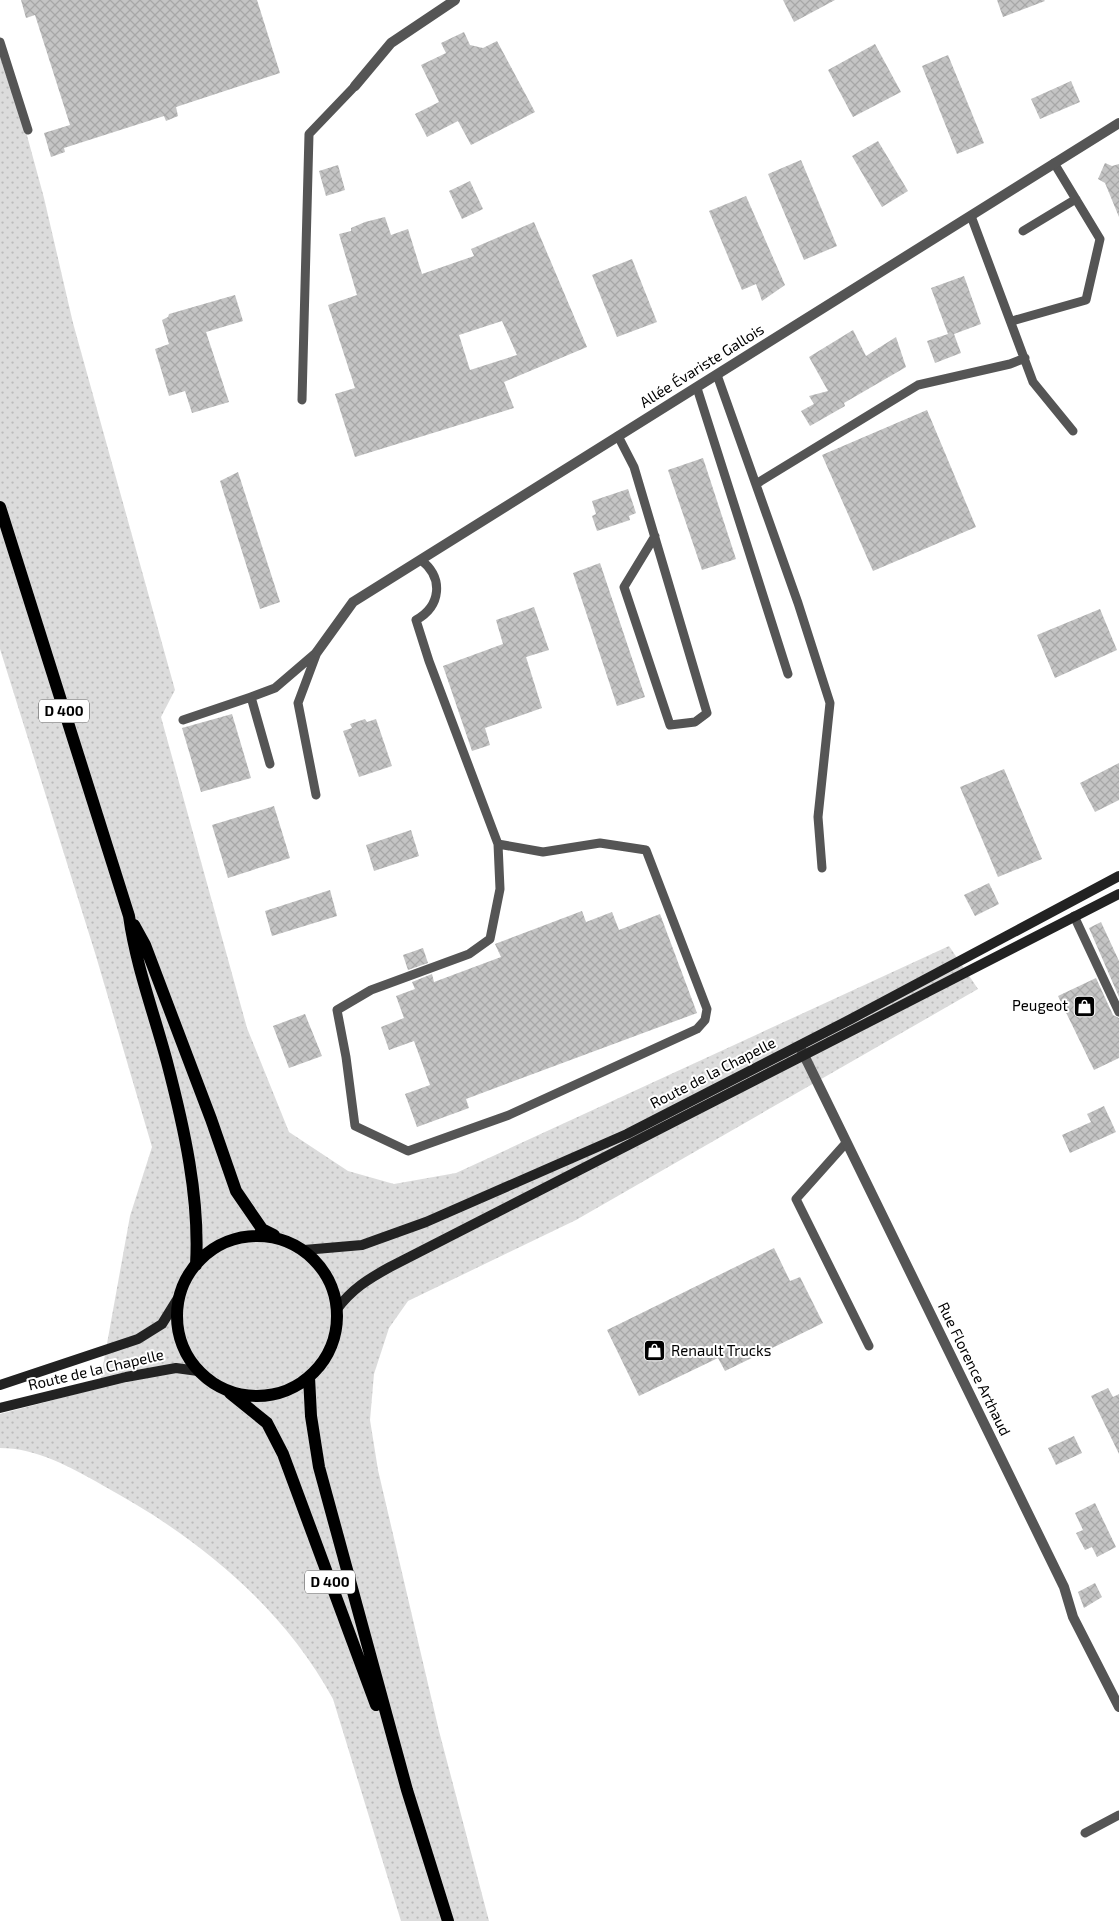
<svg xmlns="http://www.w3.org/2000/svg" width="1119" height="1921" viewBox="0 0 1119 1921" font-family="'Exo 2',sans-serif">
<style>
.grass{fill:url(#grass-dots)}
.building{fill:url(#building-cross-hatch);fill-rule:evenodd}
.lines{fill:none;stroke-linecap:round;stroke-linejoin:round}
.primary-casing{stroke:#dbdbdb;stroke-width:14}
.service{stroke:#555;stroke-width:9}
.minor{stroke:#555;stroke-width:10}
.secondary{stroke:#222;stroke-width:10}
.primary{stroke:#000;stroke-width:12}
.labels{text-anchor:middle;stroke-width:4;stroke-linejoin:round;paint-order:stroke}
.shield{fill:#fff;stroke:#4c4c4c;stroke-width:1}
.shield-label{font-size:14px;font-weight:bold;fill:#000}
.street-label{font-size:15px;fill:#000;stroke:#fff}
.poi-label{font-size:15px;fill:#000;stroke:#fff;text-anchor:end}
</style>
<defs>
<pattern id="grass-dots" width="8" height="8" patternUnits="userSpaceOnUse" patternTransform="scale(1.25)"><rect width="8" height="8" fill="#dcdcdc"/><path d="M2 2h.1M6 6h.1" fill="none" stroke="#bbb" stroke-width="1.8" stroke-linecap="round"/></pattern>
<pattern id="building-cross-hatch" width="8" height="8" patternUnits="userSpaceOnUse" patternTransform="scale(1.25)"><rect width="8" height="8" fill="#c4c4c4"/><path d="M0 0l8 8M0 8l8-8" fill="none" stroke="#a7a7a7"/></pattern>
</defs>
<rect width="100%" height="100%" fill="#fff"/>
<!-- grass -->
<path class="grass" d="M0 36 44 198 73 323 175 690 161 717 247 1028 289 1132 348 1171 394 1184 456 1173 949 946 978 989 576 1220 408 1301 389 1328 374 1374 370 1420 378 1470 439 1731 489 1921H401L333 1699C281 1604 196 1536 102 1485 71 1467 36 1448 0 1448V1414L99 1388 130 1216 152 1147 96 956 0 649Z"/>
<!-- building -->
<path class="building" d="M21 0H257L280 73 176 107 178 116 166 121 164 116 64 148 65 152 51 157 44 133 70 125 35 15 26 18Z
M783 0H835L794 22Z
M997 0H1044L1045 1 1003 17Z
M464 32 470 45 483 48 497 41 535 112 471 145 458 121 427 137 415 114 439 102 421 65 446 53 441 43Z
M875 44 901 92 853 117 828 70Z
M948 55 984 143 957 154 922 66Z
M1071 81 1080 102 1040 119 1031 99Z
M878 141 908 191 882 207 852 156Z
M801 160 837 246 804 260 768 174Z
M1105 163 1112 166 1119 164V217L1105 183 1098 179Z
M338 165 345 190 326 196 319 171Z
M470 181 483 209 462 219 449 191Z
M746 196 785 285 762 301 756 284 742 290 709 211Z
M385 217 391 235 408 229 422 274 474 256 471 249 534 222 587 347 504 382 514 408 355 457 335 394 355 388 328 305 357 295 339 234 351 231V228L365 222ZM502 321 517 355 470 370 459 335Z
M632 259 657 322 617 337 592 275Z
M964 276 981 324 954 334 961 353 935 363 927 341 948 334 931 288Z
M235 295 243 321 206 332 229 402 192 413 185 391 169 396 155 349 169 344 162 320 168 317 169 314Z
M853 330 866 356 896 337 906 367 844 403 845 406 810 426 801 411 814 404 809 396 828 391 809 357Z
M927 410 976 527 873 571 822 455Z
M703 458 736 559 702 570 668 470Z
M238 472 280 602 260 609 220 481Z
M628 489 636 513 629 516 630 520 597 531 592 516 596 514 592 501Z
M600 563 645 697 617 706 573 573Z
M534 607 549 650 526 657 542 708 485 728 490 745 472 751 443 666 503 644 496 620Z
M1100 609 1117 650 1055 678 1037 635Z
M232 714 251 778 201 792 182 728Z
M365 719 367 722 376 719 392 766 359 777 343 731 352 728 350 724Z
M1119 763V800L1095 812 1080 783Z
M1004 769 1042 859 998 877 960 787Z
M274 806 290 858 228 878 212 825Z
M411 830 419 856 374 871 366 845Z
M989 883 999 904 975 916 964 895Z
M330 890 337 916 272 936 265 911Z
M582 911 586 922 612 912 619 930 660 914 697 1013 466 1099 469 1108 417 1127 405 1094 430 1085 414 1041 389 1050 381 1027 404 1018 396 996 415 989 412 982 432 974 434 982 501 957 495 944Z
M1101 922 1119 961V997L1089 928Z
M423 948 428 963 408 970 403 955Z
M1096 978 1113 1015 1119 1018V1058L1094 1070 1058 996Z
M305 1014 322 1056 289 1068 273 1026Z
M1104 1106 1116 1132 1070 1153 1062 1135 1091 1122 1087 1114Z
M774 1248 790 1281 800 1277 823 1323 725 1371 718 1358 639 1396 607 1330Z
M1108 1388 1113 1397 1119 1394V1454L1091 1396Z
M1074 1436 1082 1453 1056 1465 1048 1448Z
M1095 1503 1116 1547 1097 1557 1092 1547 1085 1550 1076 1533 1083 1530 1075 1513Z
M1095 1583 1102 1597 1084 1608 1078 1592Z"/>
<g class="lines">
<defs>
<path id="primary" d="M0 507 129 916C136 966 154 1013 167 1062 184 1127 200 1198 196 1265
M134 925 145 945 211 1119 236 1191 262 1229 274 1235
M177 1316a80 80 0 1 1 160 0a80 80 0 1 1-160 0Z
M309 1377 311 1416 319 1467 407 1790 448 1921
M230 1393 267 1423 283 1454 376 1705"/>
</defs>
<!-- primary casing -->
<use href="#primary" class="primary-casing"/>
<!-- service -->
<path class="service" d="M0 42 28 130
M971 216 1033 382 1073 431
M1023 231 1076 199
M1012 321 1086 300 1100 239 1054 163
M717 375 798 603 830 703 818 817 822 868
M697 388 788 674
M302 400 309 134 355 86
M618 436 634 467 707 713 695 722 670 725 624 587 655 536
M756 484 918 385 1010 364 1025 358
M421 560C444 578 441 606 416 620L429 661 498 844 500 889 490 939 469 954 371 990 337 1010 346 1057 355 1126 408 1151 509 1115 697 1029 705 1020 707 1009 646 850 600 843 543 852 498 844
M183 720 251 697
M270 764 251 697 275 688 317 652
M316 795 298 703 316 655
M1074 916 1119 1012
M846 1143 796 1199 869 1346
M1085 1833 1119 1815"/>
<!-- minor -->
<path class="minor" d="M355 86 391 43 455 0
M317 652 353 602 1119 123
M801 1049 1064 1587 1073 1617 1119 1707"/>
<!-- secondary -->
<path class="secondary" d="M304 1250 362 1245 426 1222 627 1134 851 1019 1119 876
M337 1309C352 1289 368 1279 390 1267L1119 894
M0 1385 138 1339 162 1324 180 1295
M0 1408 126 1377 176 1368 198 1371"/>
<!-- primary -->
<use href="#primary" class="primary"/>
</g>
<!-- icons -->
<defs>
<symbol id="shop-square" viewBox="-11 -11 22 22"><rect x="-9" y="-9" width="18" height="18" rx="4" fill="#000" stroke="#fff"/><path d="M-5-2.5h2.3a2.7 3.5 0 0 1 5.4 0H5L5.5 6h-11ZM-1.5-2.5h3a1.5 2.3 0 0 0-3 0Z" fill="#fff"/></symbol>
</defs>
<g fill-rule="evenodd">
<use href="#shop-square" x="1072" y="994" width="25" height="25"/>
<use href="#shop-square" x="642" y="1338" width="25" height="25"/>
</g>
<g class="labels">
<!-- shield labels -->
<g class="shield">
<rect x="39" y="699.5" width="50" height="23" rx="4"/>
<rect x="305" y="1570.5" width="50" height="23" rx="4"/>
</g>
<g class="shield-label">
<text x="64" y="716">D 400</text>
<text x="330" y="1587">D 400</text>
</g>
<!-- street labels -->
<g class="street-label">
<text transform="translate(702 366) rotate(-32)" y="5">Allée Évariste Gallois</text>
<text transform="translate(713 1073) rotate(-27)" y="5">Route de la Chapelle</text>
<text transform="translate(974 1369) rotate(64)" y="5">Rue Florence Arthaud</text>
<text transform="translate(96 1370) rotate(-13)" y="5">Route de la Chapelle</text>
</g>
<!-- poi labels -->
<g class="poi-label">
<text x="1068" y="1011">Peugeot</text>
<text x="671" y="1356" text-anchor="start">Renault Trucks</text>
</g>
</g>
</svg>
